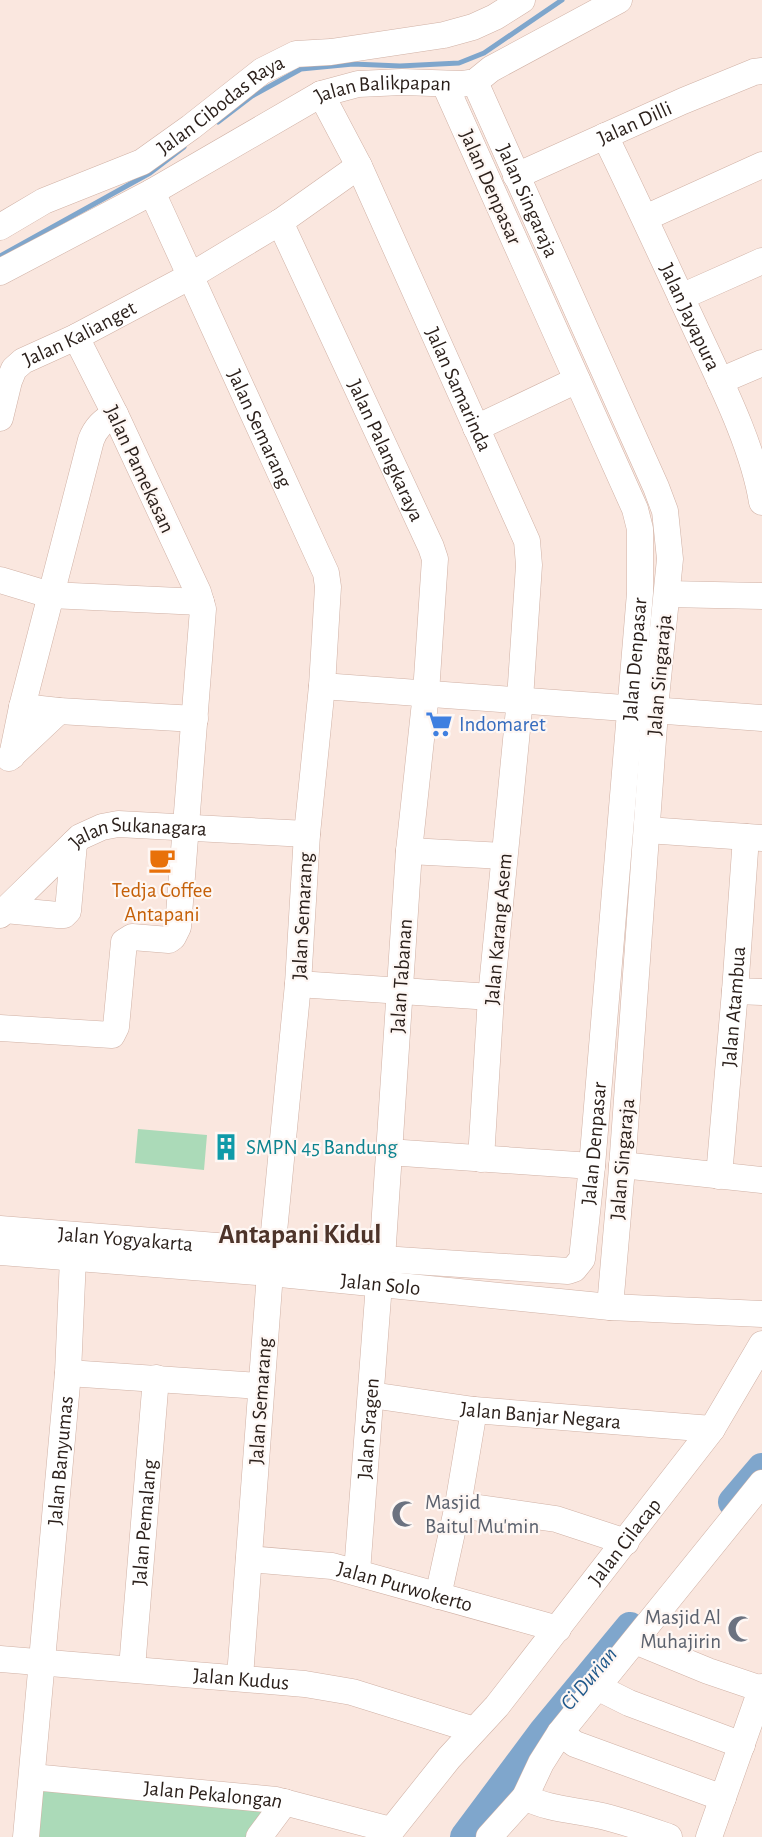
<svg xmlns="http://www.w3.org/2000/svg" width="762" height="1837" viewBox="0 0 762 1837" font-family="'Alegreya Sans',sans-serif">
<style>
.green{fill:#abdab8}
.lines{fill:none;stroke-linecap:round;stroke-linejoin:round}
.stream{stroke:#7fa6cc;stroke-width:5}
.river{stroke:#7fa6cc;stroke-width:30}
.minor-casing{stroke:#d0b1a5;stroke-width:27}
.minor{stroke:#fff;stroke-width:26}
.labels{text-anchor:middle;stroke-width:4.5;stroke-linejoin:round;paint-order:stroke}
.street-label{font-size:21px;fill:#2a1f1a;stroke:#fef7f4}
.shop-label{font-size:21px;fill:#366cbe;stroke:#fef7f4;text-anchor:start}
.food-label{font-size:21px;fill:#c56008;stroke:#fef7f4}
.culture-label{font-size:21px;fill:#0d838f;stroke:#fef7f4;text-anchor:start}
.worship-label{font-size:21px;fill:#5b616d;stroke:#fef7f4;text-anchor:start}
.water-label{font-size:22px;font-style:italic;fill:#21598b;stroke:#fef7f4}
.district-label{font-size:27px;font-weight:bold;fill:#4d342a;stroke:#fef7f4}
</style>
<rect width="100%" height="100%" fill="#fae7df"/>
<!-- green -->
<path class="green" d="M138 1129 207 1135 204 1170 135 1163Z
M37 1785 271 1809 250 1837H40L33 1833Z"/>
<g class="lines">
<!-- stream -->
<path class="stream" d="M218 122 252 96 301 69 353 64 400 66 459 63 484 53 562 0
M0 256 150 173 184 147"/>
<!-- river -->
<path class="river" d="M733 1502 762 1468
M465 1837 544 1731 630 1627"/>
<defs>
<g id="minor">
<path id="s1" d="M475 82 656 487 665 511 670 559 656 698 622 1168 610 1307"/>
<path id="s2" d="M321 94 359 166 527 541 529 565 520 699 491 997 481 1159"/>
<path id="s3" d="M605 136C636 199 665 263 695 327 719 379 753 445 762 502"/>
<path id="s4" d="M516 176 683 101 754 72 762 71"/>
<path id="s5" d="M152 192 326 573 328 587 322 686 307 834 298 984 270 1273 240 1677"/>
<path d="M645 218 762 165"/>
<path id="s6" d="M280 222 431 547 435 559 426 693 409 851 382 1259"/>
<path id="s7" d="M0 227 44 201 142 162 191 127 262 71 296 54 331 52 444 35 473 27 495 17 522 0"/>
<path id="s8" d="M0 272 152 192 321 94 358 84 402 82 461 84 475 82 491 69 619 0"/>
<path d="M681 297 762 261"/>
<path d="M720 381 762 363"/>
<path id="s9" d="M0 418 9 381 14 369 23 361 76 337 187 278 280 222 359 166"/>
<path d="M476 428 577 380"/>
<path d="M0 580 50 595 201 602"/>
<path d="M667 594 762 596"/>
<path d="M322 686 762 718"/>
<path d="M22 707 59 711 195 719"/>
<path d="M12 756 22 707 91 440C96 427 103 421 115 414"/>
<path d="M9 758 59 711"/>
<path d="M647 830 762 838"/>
<path d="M409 851 504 856"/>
<path d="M5 910 58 915H64L68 911 74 843"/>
<path id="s10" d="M0 915 80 837 102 827 118 824 307 834"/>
<path d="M298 984 491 997"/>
<path d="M735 991 762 992"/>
<path d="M0 1028 112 1035 116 1027 124 942 132 937 169 940 173 937 178 927 203 609 198 592 115 414 76 337"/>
<path d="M388 1152 592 1166"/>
<path d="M622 1165 762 1180"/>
<path id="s11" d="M719 1176 735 991 746 837"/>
<path id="s12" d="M0 1229 382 1259 568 1271 574 1269 582 1259 592 1166 640 593V529L635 509 445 85"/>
<path id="s13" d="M0 1252 270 1273 610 1307 762 1314"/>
<path d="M68 1373 261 1386"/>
<path id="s14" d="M371 1395 474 1410 712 1429"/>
<path d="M458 1505 556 1519 626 1542"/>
<path id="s15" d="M249 1559 332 1566 558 1629"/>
<path id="s16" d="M357 1572 379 1284"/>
<path d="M438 1596 458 1505 474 1410"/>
<path d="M635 1641 708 1671 761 1689"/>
<path id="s17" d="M0 1659 305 1684 352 1692 474 1730"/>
<path id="s18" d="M132 1668 156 1378"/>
<path d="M597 1687 629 1703 742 1745"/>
<path d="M560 1733 575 1744 723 1798"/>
<path id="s19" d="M32 1777 276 1800 391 1830"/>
<path d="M525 1797C547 1809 573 1810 597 1815 621 1820 646 1829 669 1837"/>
<path id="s20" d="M26 1837 68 1373 73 1258"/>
<path d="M259 1837 285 1802"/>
<path id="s21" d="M386 1837 449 1758 497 1706 712 1429 762 1344"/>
<path d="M489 1837 525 1797 541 1763 560 1733 762 1483"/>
<path d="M709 1837 762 1687"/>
</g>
</defs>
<!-- minor casing -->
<use href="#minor" class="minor-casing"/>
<!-- minor -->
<use href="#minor" class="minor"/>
</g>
<!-- icons -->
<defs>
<symbol id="supermarket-bare" viewBox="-9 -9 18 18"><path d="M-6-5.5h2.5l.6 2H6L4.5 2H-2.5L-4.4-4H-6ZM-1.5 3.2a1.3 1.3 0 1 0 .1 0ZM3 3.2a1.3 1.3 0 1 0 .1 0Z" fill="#3f7fe0" stroke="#fef7f4" stroke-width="2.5" paint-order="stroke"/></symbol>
<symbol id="cafe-bare" viewBox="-9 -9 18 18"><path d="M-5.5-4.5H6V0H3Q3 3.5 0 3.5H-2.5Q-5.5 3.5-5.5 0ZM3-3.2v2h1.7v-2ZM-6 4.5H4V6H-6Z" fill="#e8710a" stroke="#fef7f4" stroke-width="2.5" paint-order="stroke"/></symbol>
<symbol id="building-bare" viewBox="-9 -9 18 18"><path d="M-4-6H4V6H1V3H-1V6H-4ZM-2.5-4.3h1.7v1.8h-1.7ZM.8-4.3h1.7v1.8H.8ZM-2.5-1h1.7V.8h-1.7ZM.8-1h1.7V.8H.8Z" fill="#0f9aa8" stroke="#fef7f4" stroke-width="2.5" paint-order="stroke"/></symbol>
<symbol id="mosque-bare" viewBox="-9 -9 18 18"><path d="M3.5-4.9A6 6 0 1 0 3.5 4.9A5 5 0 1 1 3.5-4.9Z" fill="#6b7280" stroke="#fef7f4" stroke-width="2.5" paint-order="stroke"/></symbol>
</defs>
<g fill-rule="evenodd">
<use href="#supermarket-bare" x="420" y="705" width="38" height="38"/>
<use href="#cafe-bare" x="143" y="841" width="38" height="38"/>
<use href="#building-bare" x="207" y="1128" width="38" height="38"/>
<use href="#mosque-bare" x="386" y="1495" width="38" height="38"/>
<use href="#mosque-bare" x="722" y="1610" width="38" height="38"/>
</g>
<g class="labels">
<!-- street labels -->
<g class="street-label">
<text dy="7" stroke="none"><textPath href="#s8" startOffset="430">Jalan Balikpapan</textPath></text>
<text dy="7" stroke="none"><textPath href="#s7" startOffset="254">Jalan Cibodas Raya</textPath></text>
<text dy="7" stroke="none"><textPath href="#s4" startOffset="130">Jalan Dilli</textPath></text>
<text transform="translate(491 187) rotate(66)" y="7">Jalan Denpasar</text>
<text dy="7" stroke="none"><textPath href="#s1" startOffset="130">Jalan Singaraja</textPath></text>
<text dy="7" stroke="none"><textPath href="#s3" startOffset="200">Jalan Jayapura</textPath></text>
<text dy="7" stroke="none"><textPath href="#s9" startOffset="126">Jalan Kalianget</textPath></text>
<text dy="7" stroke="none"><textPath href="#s2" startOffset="326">Jalan Samarinda</textPath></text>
<text dy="7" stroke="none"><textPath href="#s5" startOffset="260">Jalan Semarang</textPath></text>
<text dy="7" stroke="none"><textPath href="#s6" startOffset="252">Jalan Palangkaraya</textPath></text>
<text transform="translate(140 469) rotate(65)" y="7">Jalan Pamekasan</text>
<text dy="7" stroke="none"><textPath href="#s12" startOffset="1191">Jalan Denpasar</textPath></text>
<text transform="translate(659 675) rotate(-85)" y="7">Jalan Singaraja</text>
<text dy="7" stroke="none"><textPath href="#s10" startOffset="171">Jalan Sukanagara</textPath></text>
<text transform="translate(302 916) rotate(-87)" y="7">Jalan Semarang</text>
<text transform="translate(498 929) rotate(-85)" y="7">Jalan Karang Asem</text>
<text transform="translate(401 976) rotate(-86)" y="7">Jalan Tabanan</text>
<text dy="7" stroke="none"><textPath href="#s11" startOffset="170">Jalan Atambua</textPath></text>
<text dy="7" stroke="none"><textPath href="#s12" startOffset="705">Jalan Denpasar</textPath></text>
<text transform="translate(622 1159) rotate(-85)" y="7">Jalan Singaraja</text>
<text dy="7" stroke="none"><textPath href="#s12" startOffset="126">Jalan Yogyakarta</textPath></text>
<text dy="7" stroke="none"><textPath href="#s13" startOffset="382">Jalan Solo</textPath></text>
<text transform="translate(260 1401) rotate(-86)" y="7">Jalan Semarang</text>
<text dy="7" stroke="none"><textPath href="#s14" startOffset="171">Jalan Banjar Negara</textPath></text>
<text dy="7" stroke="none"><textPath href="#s16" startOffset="144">Jalan Sragen</textPath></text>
<text dy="7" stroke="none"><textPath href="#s20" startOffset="378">Jalan Banyumas</textPath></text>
<text dy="7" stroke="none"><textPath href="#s18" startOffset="146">Jalan Pemalang</textPath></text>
<text dy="7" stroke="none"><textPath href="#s21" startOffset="380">Jalan Cilacap</textPath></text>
<text dy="7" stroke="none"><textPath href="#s15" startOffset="159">Jalan Purwokerto</textPath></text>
<text dy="7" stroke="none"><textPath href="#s17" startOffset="242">Jalan Kudus</textPath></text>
<text dy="7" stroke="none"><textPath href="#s19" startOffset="182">Jalan Pekalongan</textPath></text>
</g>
<!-- shop labels -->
<g class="shop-label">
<text x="459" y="731">Indomaret</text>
</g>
<!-- food labels -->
<g class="food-label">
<text x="162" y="897">Tedja Coffee<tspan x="162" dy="24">Antapani</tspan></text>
</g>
<!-- culture labels -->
<g class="culture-label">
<text x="246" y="1154">SMPN 45 Bandung</text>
</g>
<!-- worship labels -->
<g class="worship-label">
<text x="425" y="1509">Masjid<tspan x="425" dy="24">Baitul Mu'min</tspan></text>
<text x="721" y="1624" text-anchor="end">Masjid Al<tspan x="721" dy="24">Muhajirin</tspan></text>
</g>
<!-- water labels -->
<g class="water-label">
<text transform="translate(588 1678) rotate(-50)" y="8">Ci Durian</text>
</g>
<!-- district labels -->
<g class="district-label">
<text x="300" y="1243">Antapani Kidul</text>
</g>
</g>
</svg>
